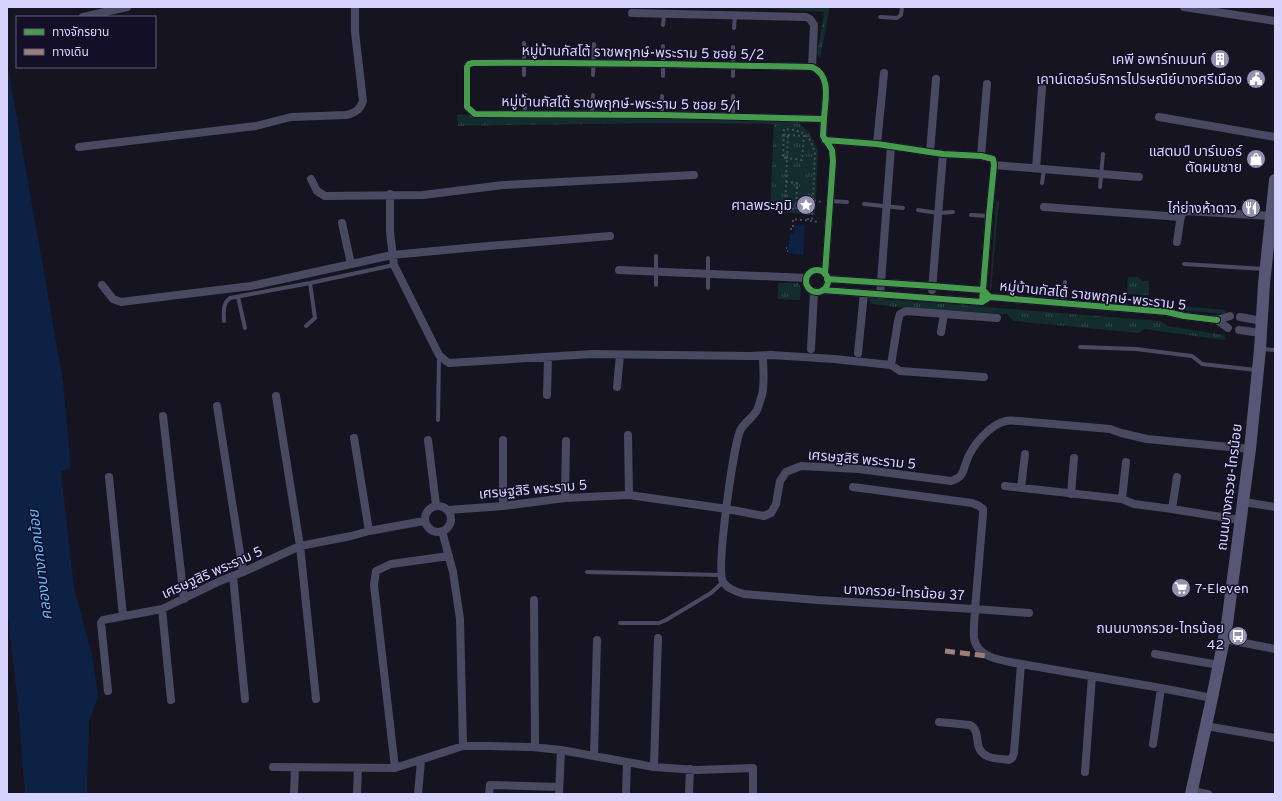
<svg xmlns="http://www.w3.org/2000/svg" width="1282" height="801" viewBox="0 0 1282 801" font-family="Overpass,'Noto Sans Thai',sans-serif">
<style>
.grass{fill:url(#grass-tufts)}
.water{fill:#0d2144}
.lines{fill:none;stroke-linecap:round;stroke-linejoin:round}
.path{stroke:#44505f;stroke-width:2;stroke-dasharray:2 3;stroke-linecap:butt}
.service{stroke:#4a4962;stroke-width:4}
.minor{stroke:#4a4962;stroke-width:8}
.secondary{stroke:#575674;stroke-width:12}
.quiet{stroke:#9e8076;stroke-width:5;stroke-dasharray:10 5;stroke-linecap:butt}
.cycleway-casing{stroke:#130f26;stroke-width:8}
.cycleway{stroke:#469c4c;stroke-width:6}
.labels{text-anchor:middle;stroke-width:3;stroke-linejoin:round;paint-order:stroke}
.street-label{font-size:14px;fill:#d9d4ff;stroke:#130f26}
.poi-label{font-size:14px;fill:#d9d4ff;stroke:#130f26;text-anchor:end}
.water-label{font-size:15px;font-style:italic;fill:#62b6ff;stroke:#130f26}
</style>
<defs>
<pattern id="grass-tufts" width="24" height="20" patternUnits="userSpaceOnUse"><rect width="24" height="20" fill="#132c2d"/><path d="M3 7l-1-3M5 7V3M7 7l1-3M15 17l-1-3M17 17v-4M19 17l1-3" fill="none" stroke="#354a4c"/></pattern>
</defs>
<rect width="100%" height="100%" fill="#161421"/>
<!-- grass -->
<path class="grass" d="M762 7H829V11L820 58 817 54 824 12 762 8Z
M457 114 479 116 795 121C807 127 813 138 818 151L815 215 770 211 774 124C668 122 563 124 458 126Z
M997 200 999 201 991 290H990L996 201Z
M1128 277H1138L1142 281H1149V295L1127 294Z
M778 283H798L801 288 800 300 778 299Z
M872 298 1161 321 1168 326 1224 335 1226 338 1224 340 1144 329 1139 333 1013 321 1007 314 896 307 872 304 869 300Z
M1181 306 1224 310 1226 312 1225 314 1181 310 1179 307Z"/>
<!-- water -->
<path class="water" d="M7 62 63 381 71 469 61 471 74 588 92 655 98 696 89 722 87 794H25L18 705 7 609Z
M795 225 805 226 803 255 788 253 790 233 794 234Z"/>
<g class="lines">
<!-- path -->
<path class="path" d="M788 135 804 136 802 160 787 158Z
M786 182 797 183 796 209
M809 210 785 208 787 158H783L784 129C804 130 810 135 815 154L812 221
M808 220 809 200 822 202
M790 229H793V219L820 222
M786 248H787
M787 251H788"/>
<!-- service -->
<path class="service" d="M880 17 897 18 901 15 902 7
M663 25 664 14
M734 28 735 16
M524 75V43
M593 75 594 44
M663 76V46
M733 76V47
M525 114V95
M592 114 593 95
M662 115V96
M733 116V96
M1042 183 1044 169
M1100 187 1103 154
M830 201 847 202
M864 204 903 208
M918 210 938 213 953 212
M971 215 989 216
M1184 264 1264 269
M656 285V256
M708 288V258
M238 297 245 328
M1063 302 1065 282
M224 321C224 312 222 304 230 298L310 283 394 265
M306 326 315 318 310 283
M1080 347 1136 349 1192 356 1202 364 1256 370
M1261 349 1275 350
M438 420 439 355
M587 572 721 575
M620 623H659L666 620 711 593 723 582"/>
<!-- minor -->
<path class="minor" d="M1184 7 1275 21
M632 13 806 17 810 19 814 25 812 67
M83 17 127 7
M1159 117 1275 137
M824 119 662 115 475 114 467 107V67L469 64 473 63C586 62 699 65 812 67 832 76 825 100 824 119L823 136 832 150 833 161 825 274
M825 140 877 144 943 154 981 156 993 159 994 165 989 216 982 302
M877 144 884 73
M79 147 256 126 291 117 346 115C355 113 360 110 363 101L355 32V7
M930 152 936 79
M981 156 987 84
M994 165 1139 177
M1036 168 1042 88
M311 179 317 191 325 196 423 195 503 185 694 175
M390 194V232L394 265 439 355 446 361 449 363 592 354 750 356 771 355 834 359 891 365 900 371 984 377
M1044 207 1181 217
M342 223 351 264
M1177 242 1181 215 1186 211 1271 216
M806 281a11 11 0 1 1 22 0a11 11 0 1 1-22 0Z
M619 270 806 278
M827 279 932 286 983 290 990 297 1167 312 1184 316 1217 320 1230 316
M102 285 113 299 121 302 251 286 392 255 477 247 610 236
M823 290 982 302 986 300
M932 290 943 154
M880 295 891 147
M1240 317 1262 321
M1217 320 1228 328
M1239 330 1261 333
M941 332 944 314
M811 349 814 292
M858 353 864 293
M763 356C763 368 765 383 762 395 760 400 759 406 757 410 753 418 743 423 740 431 733 449 716 568 723 582 728 589 736 592 744 594L817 600 975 609C975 618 973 629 974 638 977 659 1005 661 1021 664L1161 688 1212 698
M891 365 898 321 900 314 906 311 997 318
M617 387 620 355
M547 395 548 357
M276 396 300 546 316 699
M217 406 243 572
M163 416 184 599
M628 435 629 495
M354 438 369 531
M428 440 436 505
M503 440V506
M109 477 123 616
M1005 486 1122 499 1134 504 1172 509 1240 520
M853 487 972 503 979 506 983 509V514L975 609 1029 613
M1021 488 1025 454
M1071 494 1074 458
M565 498 566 441
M1122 499 1126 462
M1244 502 1275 507
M425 519a13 13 0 1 1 26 0a13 13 0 1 1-26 0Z
M1172 509 1177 477
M448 510 503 506 565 498 629 495 727 509 764 516 771 513 776 504 780 481 786 472 801 466 859 469 951 481C965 476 962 472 967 460 972 446 990 424 1006 421 1010 420 1015 421 1019 421L1110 429 1121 433 1147 439 1250 449
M442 531 453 572 460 619 463 746
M233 576 245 699
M534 600 535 747
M162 609 171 700
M1224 639 1275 649
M1155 654 1219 665
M108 691 101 623 103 620 162 609 220 581 243 572 300 546 351 536 369 531 424 521
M939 722 970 725C983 732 971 748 987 756 993 759 1002 759 1009 760L1012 758 1014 753 1021 664
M1206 726 1275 738
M1153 744 1161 688
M594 756 597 640
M273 767 395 768 463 746H489L532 747 561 750 654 767 697 770 753 768V794
M654 767 658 638
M395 768 374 585 376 571 391 564 449 556
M1085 772 1092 676
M1191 791 1208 794
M294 794 295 767
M357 794 358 768
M418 794 421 761
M489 794 490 785 559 787
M559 794 561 750
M626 794 627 762
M689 794 690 769"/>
<!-- secondary -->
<path class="secondary" d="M1191 794 1212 698 1227 624 1250 449 1260 349 1264 284 1275 180"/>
<!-- quiet -->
<path class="quiet" d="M945 651 987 656"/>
<defs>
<path id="cycleway" d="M824 119 662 115 475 114 467 107V67L469 64 473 63C586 62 699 65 812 67 832 76 825 100 824 119L823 136 832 150 833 161 825 274
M825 140 877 144 943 154 981 156 993 159 994 165 989 216 982 302
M806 281a11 11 0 1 1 22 0a11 11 0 1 1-22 0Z
M827 279 932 286 983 290 990 297 1167 312 1184 316 1217 320
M823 290 982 302 987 299"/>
</defs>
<!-- cycleway casing -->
<use href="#cycleway" class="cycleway-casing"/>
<!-- cycleway -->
<use href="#cycleway" class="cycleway"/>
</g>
<!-- icons -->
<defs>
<symbol id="building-disc" viewBox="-11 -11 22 22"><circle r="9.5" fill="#9591b1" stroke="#130f26"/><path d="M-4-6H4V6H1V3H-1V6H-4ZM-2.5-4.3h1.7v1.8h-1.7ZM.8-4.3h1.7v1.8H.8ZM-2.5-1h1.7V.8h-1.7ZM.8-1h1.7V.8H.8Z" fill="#fff"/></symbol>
<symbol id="civic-disc" viewBox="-11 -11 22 22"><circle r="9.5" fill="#9591b1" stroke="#130f26"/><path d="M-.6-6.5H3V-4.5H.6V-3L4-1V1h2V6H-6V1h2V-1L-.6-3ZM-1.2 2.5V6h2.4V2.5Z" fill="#fff"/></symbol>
<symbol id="shop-disc" viewBox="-11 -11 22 22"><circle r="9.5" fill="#9591b1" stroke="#130f26"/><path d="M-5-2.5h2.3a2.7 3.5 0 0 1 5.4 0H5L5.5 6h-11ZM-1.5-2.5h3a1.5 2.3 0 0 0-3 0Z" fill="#fff"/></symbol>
<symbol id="sight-disc" viewBox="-11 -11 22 22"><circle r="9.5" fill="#9591b1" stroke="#130f26"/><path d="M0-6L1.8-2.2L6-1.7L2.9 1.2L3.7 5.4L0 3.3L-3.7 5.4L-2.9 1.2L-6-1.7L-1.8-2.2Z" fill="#fff"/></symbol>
<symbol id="restaurant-disc" viewBox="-11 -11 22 22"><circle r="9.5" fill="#9591b1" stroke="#130f26"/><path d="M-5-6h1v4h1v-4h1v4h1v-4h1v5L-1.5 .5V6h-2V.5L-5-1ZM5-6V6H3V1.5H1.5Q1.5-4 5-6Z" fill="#fff"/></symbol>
<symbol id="supermarket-disc" viewBox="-11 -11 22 22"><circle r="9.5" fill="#9591b1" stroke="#130f26"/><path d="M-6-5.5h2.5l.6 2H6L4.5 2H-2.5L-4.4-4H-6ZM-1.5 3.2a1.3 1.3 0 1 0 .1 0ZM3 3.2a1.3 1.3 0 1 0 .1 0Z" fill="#fff"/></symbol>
<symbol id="bus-disc" viewBox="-11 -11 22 22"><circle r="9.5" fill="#9591b1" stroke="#130f26"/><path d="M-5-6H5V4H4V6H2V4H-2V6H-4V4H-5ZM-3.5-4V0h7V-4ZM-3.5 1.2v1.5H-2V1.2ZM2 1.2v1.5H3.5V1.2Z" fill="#fff"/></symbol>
</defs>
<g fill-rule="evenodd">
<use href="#building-disc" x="1209" y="48" width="22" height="22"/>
<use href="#civic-disc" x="1245" y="68" width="22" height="22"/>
<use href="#shop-disc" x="1245" y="148" width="22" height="22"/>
<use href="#sight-disc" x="795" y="194" width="22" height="22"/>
<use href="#restaurant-disc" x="1240" y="197" width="22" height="22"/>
<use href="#supermarket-disc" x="1170" y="577" width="22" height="22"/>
<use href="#bus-disc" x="1227" y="625" width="22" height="22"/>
</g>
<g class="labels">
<!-- street labels -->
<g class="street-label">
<text transform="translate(643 52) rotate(1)" y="5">หมู่บ้านกัสโต้ ราชพฤกษ์-พระราม 5 ซอย 5/2</text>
<text transform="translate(621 103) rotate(1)" y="5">หมู่บ้านกัสโต้ ราชพฤกษ์-พระราม 5 ซอย 5/1</text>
<text transform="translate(1093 295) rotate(6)" y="5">หมู่บ้านกัสโต้ ราชพฤกษ์-พระราม 5</text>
<text transform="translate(862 459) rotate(5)" y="5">เศรษฐสิริ พระราม 5</text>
<text transform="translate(1229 487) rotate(-83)" y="5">ถนนบางกรวย-ไทรน้อย</text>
<text transform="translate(533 489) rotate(-5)" y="5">เศรษฐสิริ พระราม 5</text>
<text transform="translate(212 572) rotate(-24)" y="5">เศรษฐสิริ พระราม 5</text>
<text transform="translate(904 592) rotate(3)" y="5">บางกรวย-ไทรน้อย 37</text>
</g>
<!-- poi labels -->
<g class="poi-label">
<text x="1206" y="64">เคพี อพาร์ทเมนท์</text>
<text x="1242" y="84">เคาน์เตอร์บริการไปรษณีย์บางศรีเมือง</text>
<text x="1242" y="156">แสตมป์ บาร์เบอร์<tspan x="1242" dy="16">ตัดผมชาย</tspan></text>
<text x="792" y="210">ศาลพระภูมิ</text>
<text x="1237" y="213">ไก่ย่างห้าดาว</text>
<text x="1195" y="593" text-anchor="start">7-Eleven</text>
<text x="1224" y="633">ถนนบางกรวย-ไทรน้อย<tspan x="1224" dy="16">42</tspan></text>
</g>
<!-- water labels -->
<g class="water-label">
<text transform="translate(40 565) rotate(-97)" y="5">คลองบางกอกน้อย</text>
</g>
</g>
<!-- border -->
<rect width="1282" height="801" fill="none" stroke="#d9d4ff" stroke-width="16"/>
<!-- legend -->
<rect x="16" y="16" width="140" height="52" fill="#130f26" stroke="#625e7d"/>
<rect x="24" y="29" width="20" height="6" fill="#469c4c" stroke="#625e7d"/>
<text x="52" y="36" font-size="12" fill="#d9d4ff">ทางจักรยาน</text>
<rect x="24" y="49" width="20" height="6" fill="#9e8076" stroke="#625e7d"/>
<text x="52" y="56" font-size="12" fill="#d9d4ff">ทางเดิน</text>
</svg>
